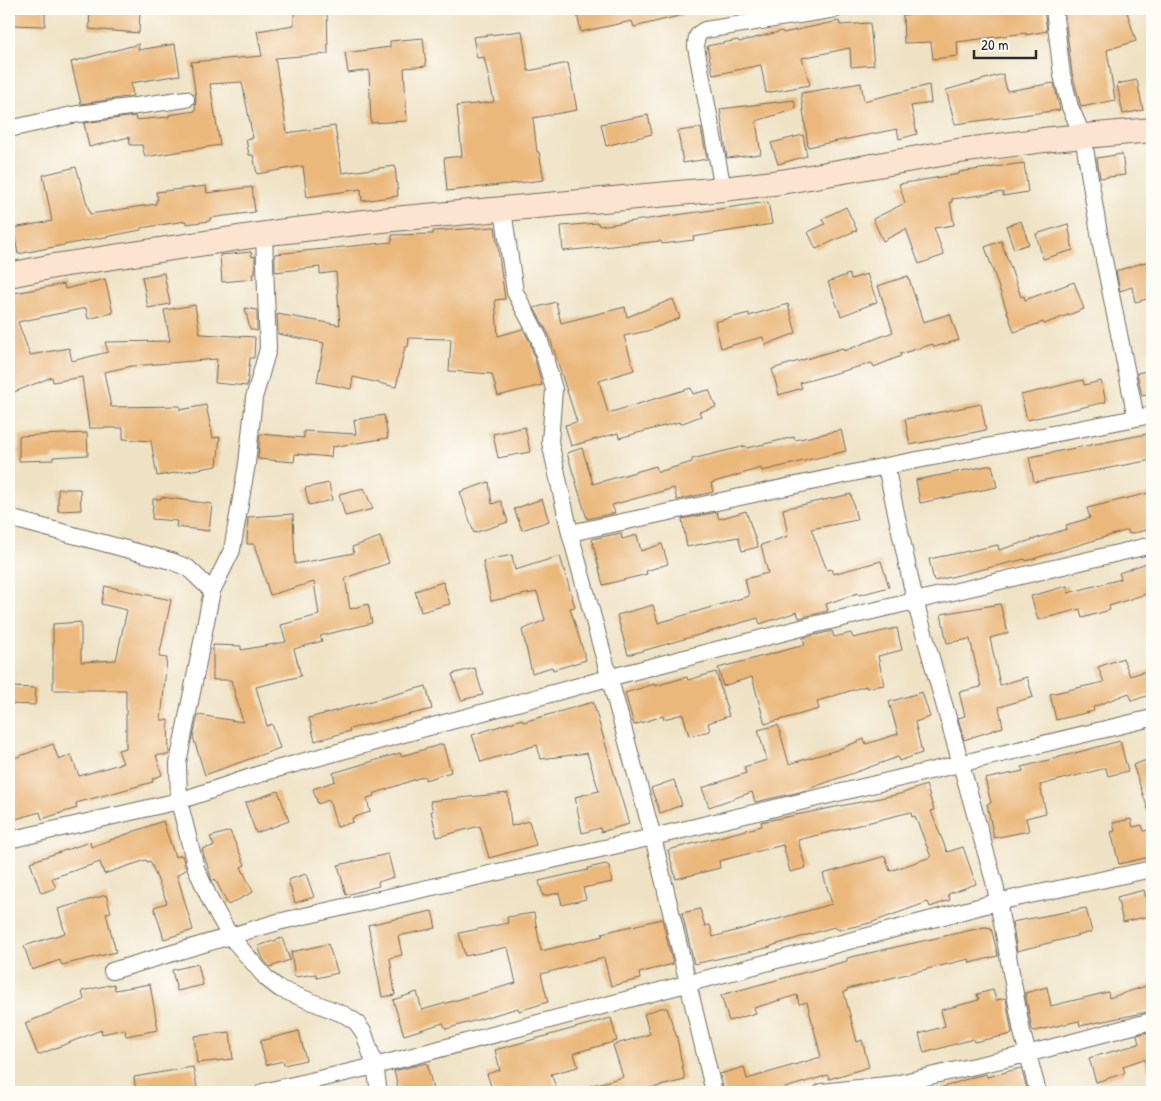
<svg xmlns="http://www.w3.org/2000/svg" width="1161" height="1101" viewBox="0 0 1161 1101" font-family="'Patrick Hand',sans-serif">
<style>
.building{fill:#ebb87b}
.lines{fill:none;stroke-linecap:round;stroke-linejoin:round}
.street-casing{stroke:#706b61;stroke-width:18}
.secondary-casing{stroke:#706b61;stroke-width:26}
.street{stroke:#fff;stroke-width:16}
.secondary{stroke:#fde4d1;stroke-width:24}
</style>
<rect width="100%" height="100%" fill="#fdfcf7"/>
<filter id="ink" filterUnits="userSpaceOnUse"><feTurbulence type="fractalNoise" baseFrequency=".02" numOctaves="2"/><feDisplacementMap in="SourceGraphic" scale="10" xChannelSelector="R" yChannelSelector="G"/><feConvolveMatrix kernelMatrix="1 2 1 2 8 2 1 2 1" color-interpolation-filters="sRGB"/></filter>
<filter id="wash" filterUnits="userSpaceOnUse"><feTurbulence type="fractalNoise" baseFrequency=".0096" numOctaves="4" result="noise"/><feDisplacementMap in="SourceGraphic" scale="20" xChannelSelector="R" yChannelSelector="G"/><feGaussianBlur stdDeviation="1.12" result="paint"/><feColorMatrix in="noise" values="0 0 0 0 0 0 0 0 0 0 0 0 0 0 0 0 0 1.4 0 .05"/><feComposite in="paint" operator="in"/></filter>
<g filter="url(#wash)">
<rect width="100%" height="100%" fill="#efe2c4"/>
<g id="blocks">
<!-- building -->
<path class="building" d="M9 9H45V26L9 25Z
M90 9 140 11 139 33 89 29Z
M294 9H327L328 54 275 58 287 133 335 126 342 173 395 166 398 196 362 201 361 189 307 197 303 166 257 174 253 155H249L246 139 253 138 242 82 210 84 220 145 145 157 142 145H130L129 137 89 147 84 123 135 116 136 120 169 117V115L195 111 196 98 191 62 262 56 257 31 294 25Z
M576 9H682L683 15 634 27 632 21 581 32Z
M974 9H1044L1047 31 1026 35V33L957 42 958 56 933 59 931 42 904 43 903 15Z
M1064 9H1126L1136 41 1107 50 1115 100 1081 107 1072 73Z
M839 21 840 25 870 23 874 65 851 67 850 48 802 58 810 85 766 93 761 65 713 75 707 46 738 40 739 42 782 31 783 33Z
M522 31 528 71 568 63 577 110 533 118 537 152H539L544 180 447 191 444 158 462 156 457 106 494 102 484 57 477 58 473 37Z
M423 38 426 66 404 68 407 121 371 123 369 70 348 73 345 53 390 47V41Z
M139 44 138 50 175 44 180 75 131 83 133 96 81 104 71 62Z
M1003 74 1007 91 1054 83 1060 110 955 124 946 90Z
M1137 80 1143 110 1123 114 1117 84Z
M861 83 864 101 929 85 931 103 911 106 917 134 899 139 897 129 808 147 801 93Z
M794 100 796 109 756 121 761 154 727 158 720 109Z
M648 115 652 134 606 146 601 124Z
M701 128 707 159 683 163 678 131Z
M803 135 807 156 778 164 771 143Z
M1122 154 1125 175 1100 178 1097 158Z
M1024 163 1028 192 1003 196V192L952 199V202H950L954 225 934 228 944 255 919 264 906 229 883 241 873 219 905 203 899 184 959 174V172Z
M76 167 90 214 156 204V200H158L156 192 206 186 207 193 252 187 255 212 210 218V221L186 224V221L141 228V230L18 254 13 228 52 221 43 175Z
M768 202 772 224 693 237 694 240 662 244 661 241 563 251 561 226 598 223 599 226Z
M846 207 857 230 816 249 808 232 825 224 822 219Z
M1021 221 1029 244 1014 249 1006 226Z
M1068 224 1073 250 1043 259 1036 234Z
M495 227 505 299 495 300 498 336 523 329 530 342 542 385 498 396 492 374 449 371 451 339 409 338 408 347H405L396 387 353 377 351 389 317 382 324 343 278 334 277 314 340 325 336 272 320 274V267L275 272V254L392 242V235L433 234V231Z
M1001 241 1021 297 1024 296 1025 300 1074 282 1084 309 1044 324 1043 322 1014 332 985 247Z
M251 252 252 257 255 256V274H252L253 279 222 282 220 255Z
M1152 260V298L1135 302 1132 287 1120 291 1116 271Z
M164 273 170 304 148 308 142 277Z
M849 274 851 279 867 274 877 302 841 316 828 282Z
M908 276 923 322 950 314 959 340 934 347 933 344 900 354 901 356 874 367 872 363 800 383 802 388 779 395 772 369 843 348 844 351 893 332 878 286Z
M105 279 113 313 88 319 86 308 18 322 30 355 69 348 72 361 108 352 105 342 170 341 164 310 195 305 200 334 255 337 254 358H250L247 386 215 383 217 359 132 366 104 372 111 407 180 406V410L206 405 213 438 220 437 217 466 157 476 151 441 123 439V428H89L82 377 53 382 52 377 9 394V294L64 284 65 289Z
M673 299 680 318 647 331 624 336 634 370 599 381 608 413 691 388 693 394 709 390 716 407 699 412 701 416 680 424 679 422 619 438 618 433 571 446 565 425 577 422 549 335 534 308 556 302 561 323 625 307 627 317Z
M788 304 796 333 765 345 763 337 721 348 715 322 749 313V316Z
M245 308 257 310V331L250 329Z
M1152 370V394L1142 396 1137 373Z
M1083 380 1084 385 1101 381 1106 402 1027 420 1021 395Z
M981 404 986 430 910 445 905 419Z
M384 415 388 438 332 447 331 457 295 454 294 462 258 459 260 434 304 438V431L356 434 354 420Z
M525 427 530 452 498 458 493 434Z
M841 430 846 451 762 471 761 468 711 483 713 492 677 500 674 488 612 505 615 513 587 519 567 453 582 448 593 484 656 466 658 472 692 462V459L746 446 747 448 794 437 795 440Z
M87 433 88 455 53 457V460L19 461V436Z
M1152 433V460L1034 482 1029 457Z
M992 465 997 487 920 503 916 480Z
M489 482 492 504 501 501 508 522 474 533 460 492Z
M329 483 332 500 309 505 305 488Z
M364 488 373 509 345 516 339 494Z
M58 489H80L81 510 58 511Z
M1149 493 1152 506V529L1129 534 1128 530 1026 561 1025 559 934 581 929 559 998 545 999 550 1067 529 1066 525 1090 518 1087 508Z
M851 494 857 520 811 529 827 570 831 569 833 574 881 561 889 587 859 595 858 593 826 604 828 611 799 618 797 612 760 624 758 618 628 655 617 615 653 605 658 623 749 596 745 579 768 573 761 545 788 536 783 509Z
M161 497 212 504 209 531 176 527 177 521 152 519 153 499H161Z
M542 499 549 521 522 530 514 509Z
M746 511 758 547 742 551 738 537 687 547 682 519 717 512 719 519Z
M293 514 295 564 354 553 352 547 380 537 389 563 345 578 350 609 368 604 372 623 320 636 322 641 294 649 301 676 256 687 267 726 272 724 280 748 205 775 193 737 198 715 243 722 231 680H213V645L241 646V650L286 642 281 625 319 615 314 582 270 595 254 544H247L248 517Z
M621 533 622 539 637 535 641 551 662 544 668 564 646 571 647 574 603 585 592 539Z
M512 555 515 570 560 556 575 607 570 608 586 660 553 670 552 667 532 673 522 630 545 620 537 592 491 601 483 561Z
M1152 561V592L1109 606 1110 610 1082 618 1080 609 1038 620 1031 596 1067 586 1068 593 1121 579 1119 573Z
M443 582 450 604 421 612 415 591Z
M105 586 171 600 159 657 167 658 161 720H168L169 755H156L162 775 152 779 153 782 76 803 77 808 42 819 40 812 9 821V760L53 744 59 760 71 755 79 776 123 763 118 750 126 748V690H53V624L81 622V662L116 660 127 610 101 604Z
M1000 604 1008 633 990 638 1000 685 1027 677 1033 697 999 707 1003 727 964 740 958 718 965 716 959 692 981 687 970 639 947 643 941 614Z
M897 628 902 650 878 656 884 685 866 688V686L817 701 819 709 765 724 752 677 723 686 718 668 805 645 803 638 832 631 834 637 851 633 853 638Z
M1123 658 1130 676 1152 669V694L1132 701 1129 693 1093 707 1094 711 1056 720 1050 694 1104 682 1098 667Z
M475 668 483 695 461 700 452 674Z
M716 672 729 716 708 723 710 731 689 736 683 714 664 719 663 716 634 725 625 693 654 684 655 686 687 677 688 680Z
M426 686 432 709 349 729 350 731 315 741 309 718Z
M9 687 36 688 35 705 9 704Z
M922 692 930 717 915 722 922 753 899 761 898 757 800 792 755 802 752 792 709 807 702 788 746 773 744 767 767 760 758 730 778 725 789 764 837 750 864 739 866 744 898 734 889 702Z
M593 702 629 824 601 832 600 828 582 833 575 797 599 791 587 753 541 759 537 745 481 762 472 735 522 719 523 722Z
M1120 741 1128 771 1108 776 1106 768 1040 785 1046 813 1026 818 1029 831 994 838 987 804 991 803 985 779 1023 771 1022 767Z
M443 744 451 772 425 780V776L373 794 374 796 367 798 370 812 352 818 353 822 337 827 329 800 318 804 313 789 335 781 333 773 400 753 401 756Z
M1152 758V812H1149L1133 765Z
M674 780 682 805 660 813 651 788Z
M926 785 934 810 931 811 947 852 963 847 976 884 948 894 950 900 930 907 928 902 870 923 839 930 834 927 771 946V947L694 964 682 913 700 909 705 926 710 925 713 937 832 904 823 874 885 856 890 871 931 857 915 816 912 817 911 812 798 840 806 868 790 872 783 845 719 861 720 868 676 879 668 850 762 826 761 822 900 794Z
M278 791 289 821 256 833 245 803Z
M508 793 511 826 529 821 536 845 489 858 480 826 437 837 431 811H433L430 801Z
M1131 819 1133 827 1142 825 1144 831 1152 829V848L1148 849 1150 857 1119 864 1111 832 1115 831 1113 823Z
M163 821 175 857 182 855 186 870 177 875 193 930 164 939 154 907 167 903 150 861 147 862 146 860 104 874 100 862 52 878 56 888 41 893 30 862 90 842 91 847Z
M230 831 245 865 241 867 253 892 228 905 215 879 212 881 202 849 214 846 210 837Z
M388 854 394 877 378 882 379 886 346 895 338 865Z
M606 864 609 866 612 882 583 888 586 899 562 905 559 893 543 896 539 881 588 870V868Z
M306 874 314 897 295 903 288 880Z
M1144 890 1150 916 1123 922 1117 897Z
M106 895 111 912 106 913 116 952 62 965 60 960 32 970 24 946 65 933 58 909Z
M1086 908 1092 932 1017 951 1012 922Z
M432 911 436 928 398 936 402 955 390 958 395 995 382 997 368 925Z
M534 913 541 951 603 936 602 933 662 919 673 964 639 973 640 979 611 986 604 958 541 974 548 1002 519 1011 518 1008 446 1029 443 1023 404 1035 393 1000 417 992 422 1010 516 983 508 947 465 956 459 933 508 923 507 917Z
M985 927 991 928 998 956 970 963 969 959 923 970 847 989V991L844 992 857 1042 862 1040 869 1067 829 1079 828 1075 772 1092H724L720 1074 744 1067 747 1079 821 1057 807 1002 799 1004 797 995 754 1008 756 1013 729 1021 721 995 847 961V958Z
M282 938 290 960 270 967 263 959 258 946Z
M328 944 338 973 317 978 316 974 295 977 291 952Z
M198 964 203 985 177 991 172 970Z
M114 984 115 990 150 984 158 1030 126 1036 125 1029 102 1034 101 1030 38 1055 25 1023 84 1000 82 991Z
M1152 984V1011L1080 1026 1079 1021 1035 1031 1032 1030 1025 993 1047 987 1051 1006 1108 992 1109 998Z
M993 990 996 1000 1006 998 1012 1034 974 1042 973 1039 924 1053 919 1034 945 1026 941 1010 979 1000 977 994Z
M660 1008H667L677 1038 685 1080 635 1092H586V1087L623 1077 613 1045 650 1034 644 1014Z
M611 1018 617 1041 574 1053 578 1067 551 1074 558 1092H493L487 1074 500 1070 495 1050Z
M299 1031 306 1060 284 1065 283 1061 266 1065 260 1041Z
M1152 1031V1072H1149L1144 1059 1123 1066 1125 1073 1096 1082 1089 1058 1139 1044 1137 1035Z
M230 1032 233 1059 197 1063 194 1036Z
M427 1063 433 1090 399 1092 394 1071Z
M193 1067 198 1092H136L134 1077Z
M1021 1068 1028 1092H936L935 1090 973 1077 986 1074 987 1077Z"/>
</g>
</g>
<g filter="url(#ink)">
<use href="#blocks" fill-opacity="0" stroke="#706b61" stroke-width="1"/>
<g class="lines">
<defs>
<path id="street" d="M1054 9 1062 75 1070 107 1083 136 1101 245 1136 418
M9 129 72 115 186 99
M723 189 696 47C696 38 696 34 705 30L836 9
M503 210 515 292 539 338 554 389 550 442 570 533 653 837 714 1092
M886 466 915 601 995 885 1022 1032 1038 1092
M9 518 171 561 188 568 212 591 178 763 179 801 196 868 211 902 230 936 267 979 280 989 345 1015 356 1022 364 1033 375 1066 379 1092
M570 533 886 466 1152 415
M212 591 232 550 247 464 254 398 268 349 264 234
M9 840 179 801 269 771 608 678 813 625 1152 545
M112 971 278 922 653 837 1152 718
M263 1092 375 1066 997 902 1152 869
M822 1092 895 1084 1027 1054 1152 1021"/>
<path id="secondary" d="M9 275 54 266 278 232 382 220 723 189 781 182 958 151 1052 139 1152 130"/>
</defs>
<!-- street casing -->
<use href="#street" class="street-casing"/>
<!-- secondary casing -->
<use href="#secondary" class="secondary-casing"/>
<!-- street -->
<use href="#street" class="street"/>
<!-- secondary -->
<use href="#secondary" class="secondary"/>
</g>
</g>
<!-- margin -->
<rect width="1161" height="1101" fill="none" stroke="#fdfcf7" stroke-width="30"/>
<!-- scale -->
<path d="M974 50v8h62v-8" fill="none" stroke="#2b2b2b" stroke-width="2.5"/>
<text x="981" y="50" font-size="15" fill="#2b2b2b" stroke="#fdfcf7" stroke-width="4" paint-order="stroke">20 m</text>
</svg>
